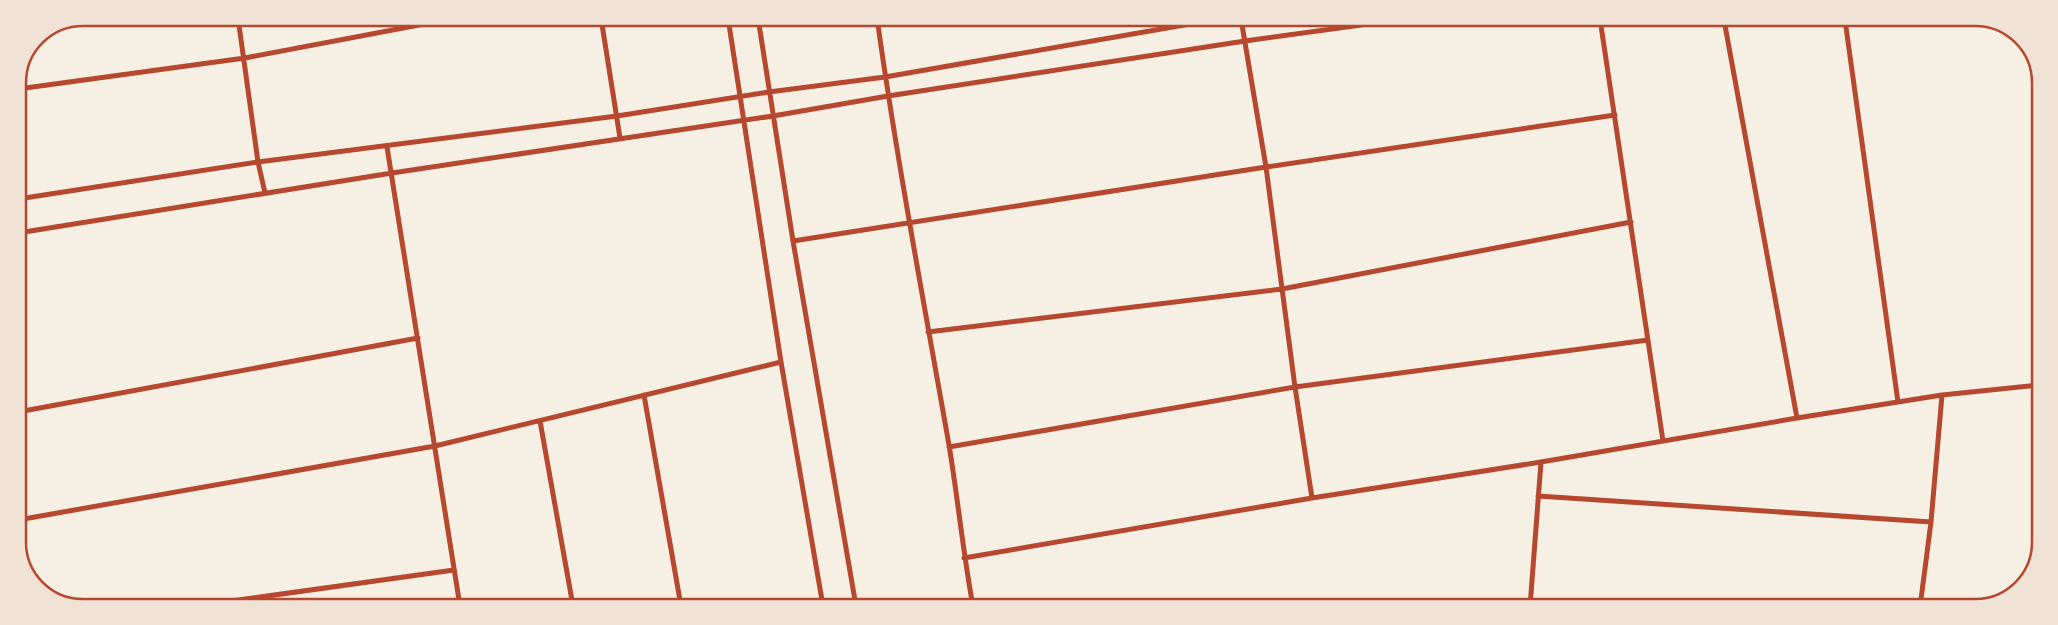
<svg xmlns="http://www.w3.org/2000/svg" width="2058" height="625" viewBox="0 0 2058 625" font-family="Overpass,sans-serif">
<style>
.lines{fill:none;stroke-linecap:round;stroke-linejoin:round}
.minor{stroke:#b5482f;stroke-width:5}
.rim{fill:none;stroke:#b5482f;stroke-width:2.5}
</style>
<rect width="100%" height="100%" fill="#f6efe4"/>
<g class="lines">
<!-- minor -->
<path class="minor" d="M238 18 258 162 265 193
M601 18 620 138
M728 18 781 362 823 606
M758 18 793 241 856 606
M877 18C897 161 924 303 949 445 958 499 963 553 973 606
M1241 19 1266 167 1295 387 1312 498
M1600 19 1663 441
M1724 20 1797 418
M1845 20 1898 402
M18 89 245 58 456 18
M387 147 460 606
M18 199 258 162 617 116 769 92 885 77 1219 19
M18 233 392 173 773 116 888 96 1245 41 1405 19
M793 241 1266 167 1615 115
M928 332 1282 289 1631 222
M644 395 681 606
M18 412 418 338
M540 421 573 606
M949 447 1295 387 1648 340
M1538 496 1931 522
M18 520 435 446 781 362
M964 558 1312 498 1541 462 1797 418 1942 395 2039 385
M203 605 454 570
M1530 607 1541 462
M1920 607 1931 522 1942 395"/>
</g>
<!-- crop -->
<path d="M0 0H2058V625H0ZM83 26H1975A57 57 0 0 1 2032 83V542A57 57 0 0 1 1975 599H83A57 57 0 0 1 26 542V83A57 57 0 0 1 83 26Z" fill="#f1e2d6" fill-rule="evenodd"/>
<path class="rim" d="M83 26H1975A57 57 0 0 1 2032 83V542A57 57 0 0 1 1975 599H83A57 57 0 0 1 26 542V83A57 57 0 0 1 83 26Z"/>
</svg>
